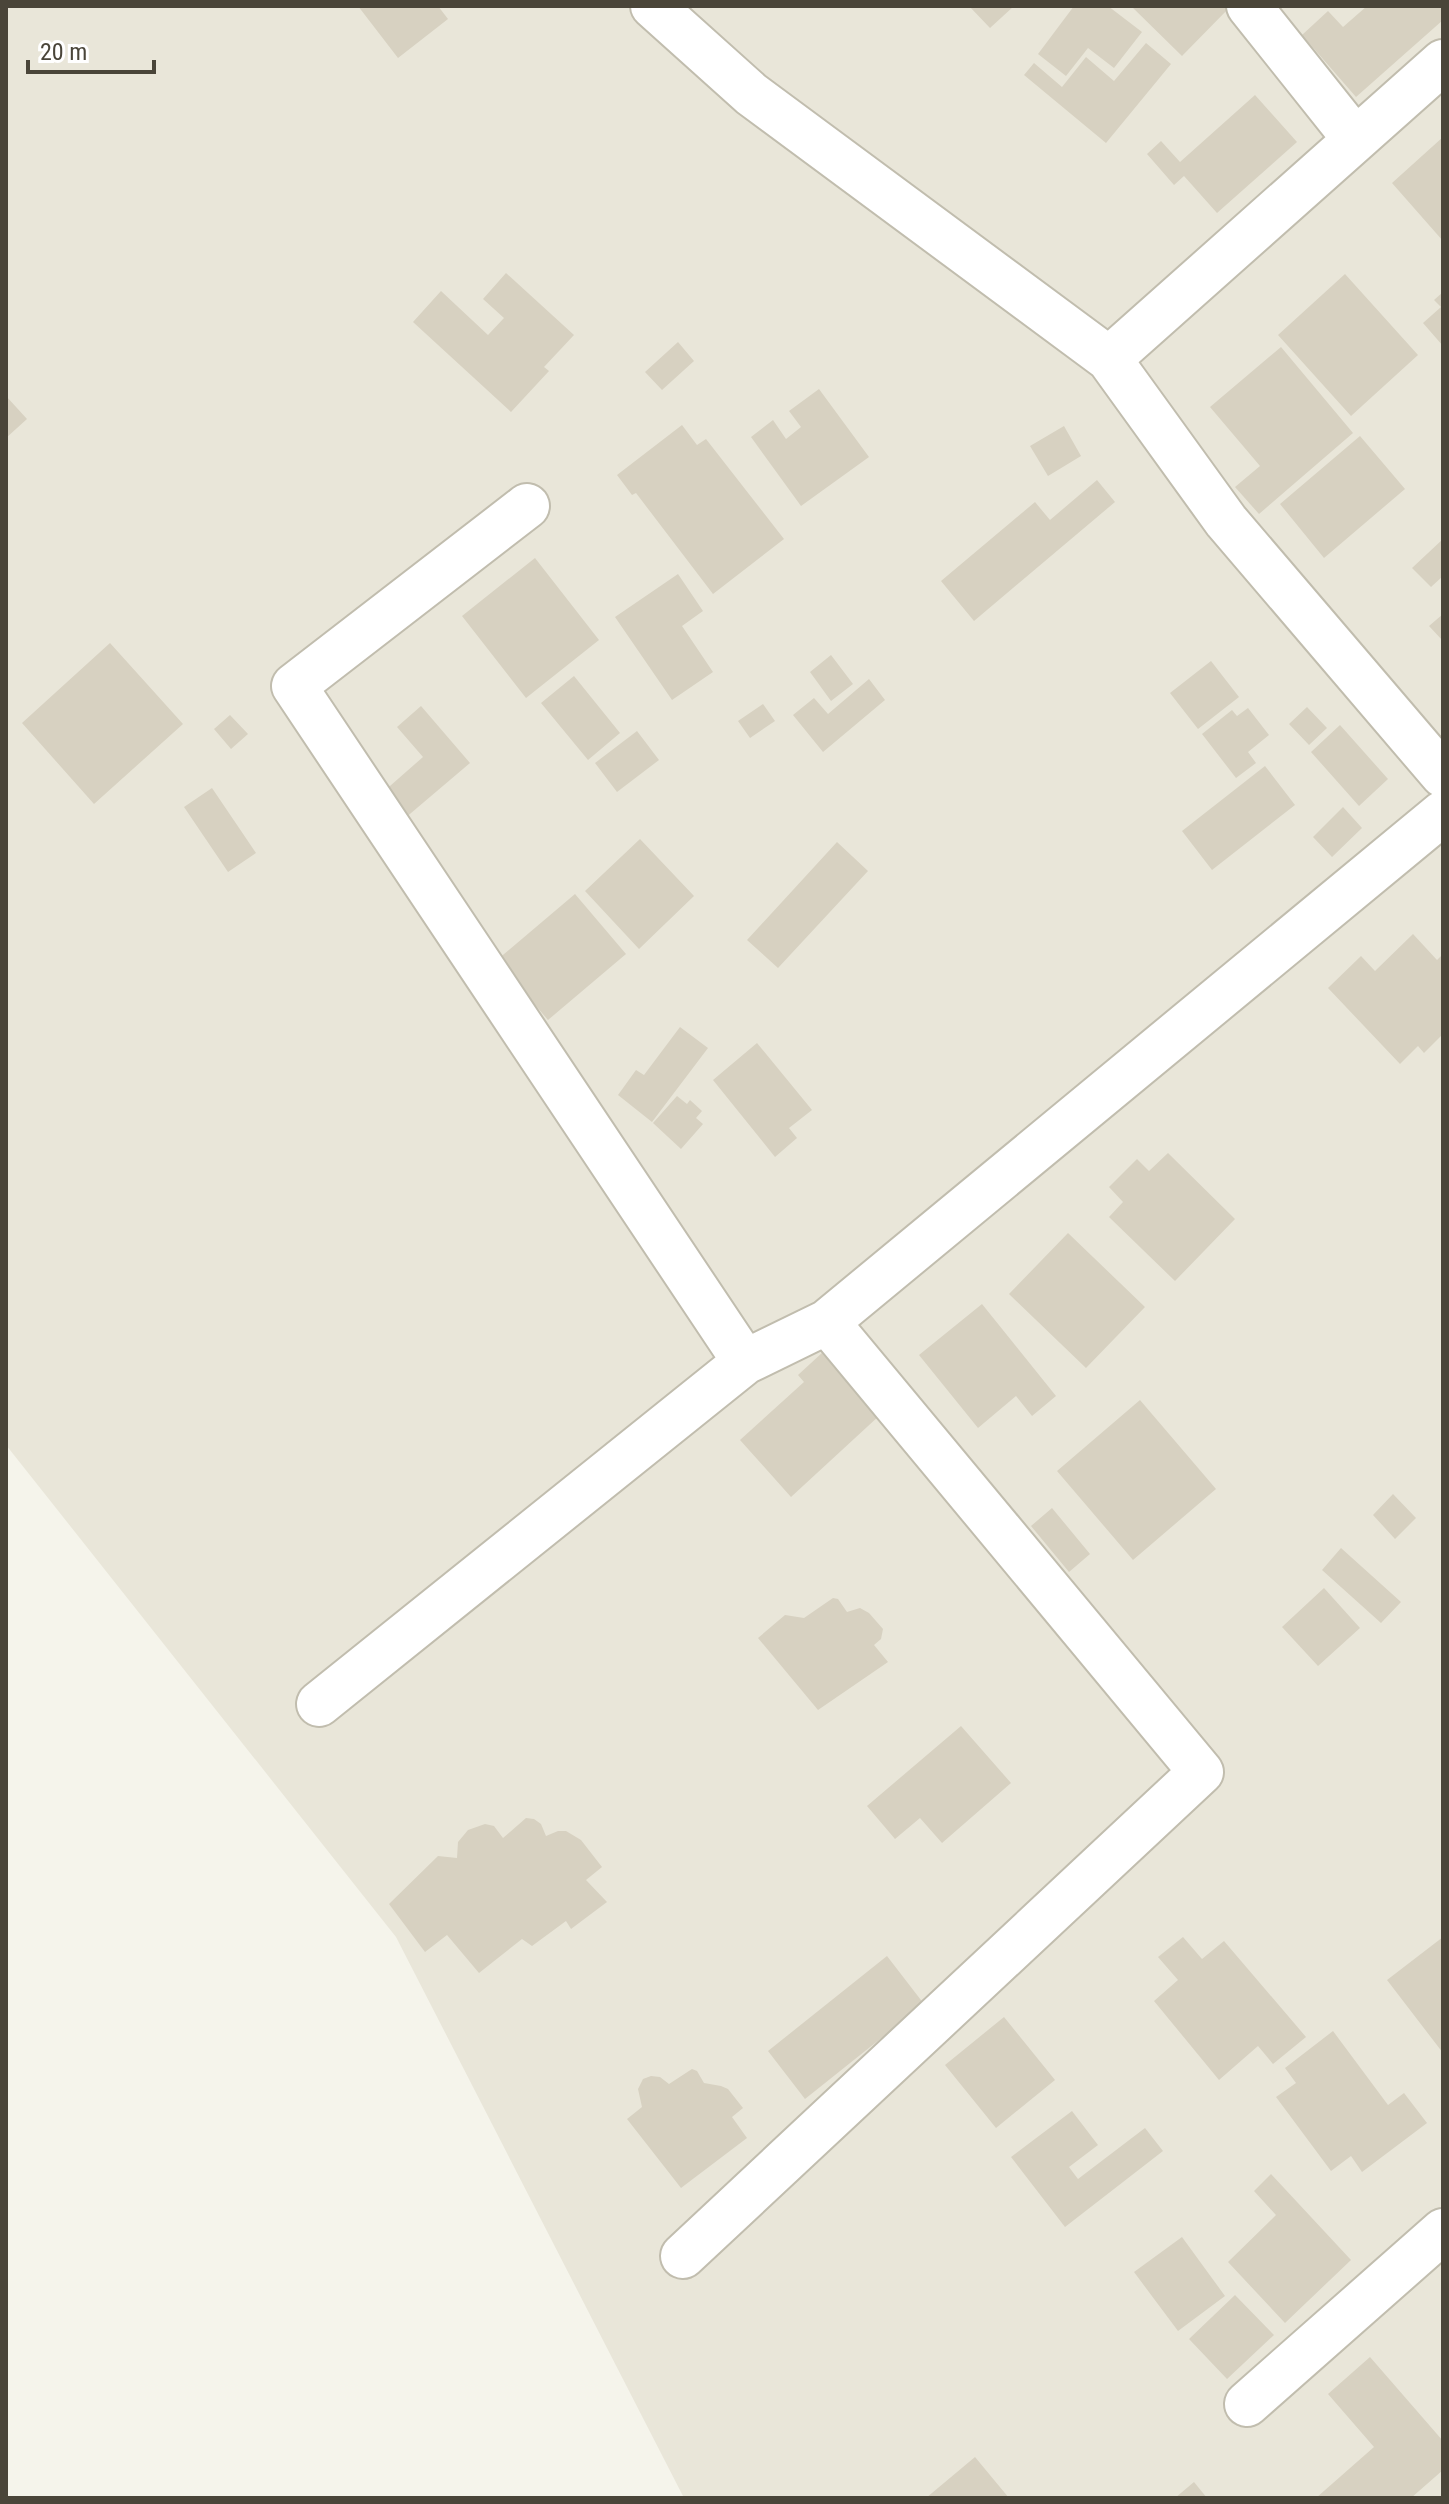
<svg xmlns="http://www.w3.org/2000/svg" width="1449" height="2504" viewBox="0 0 1449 2504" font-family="'Roboto Condensed',sans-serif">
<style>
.residential{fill:#e9e6d9}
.building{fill:#d7d1c1}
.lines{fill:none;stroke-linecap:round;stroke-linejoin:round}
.minor-casing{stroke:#c1bdae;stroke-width:48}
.minor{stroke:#fff;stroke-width:44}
</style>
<rect width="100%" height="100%" fill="#f5f4eb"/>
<!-- residential -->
<path class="residential" d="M6 6H1443V2498H684L396 1937 6 1445Z"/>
<!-- building -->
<path class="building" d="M358 6H438L448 19 398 58Z
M969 6H1014L990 28Z
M1074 6H1108L1142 32 1114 68 1088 48 1066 76 1038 54Z
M1131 6H1231L1182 56Z
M1367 6H1443V20L1356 97 1302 35 1328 11 1343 27Z
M1146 43 1171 64 1106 143 1024 75 1034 63 1062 87 1086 57 1114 81Z
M1255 95 1297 142 1217 213 1184 176 1174 185 1147 154 1161 141 1180 162Z
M1443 137V241L1392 183Z
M506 273 574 335 544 367 549 371 511 412 413 322 441 291 488 335 504 318 483 299Z
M1345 274 1418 355 1351 416 1278 335Z
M1443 292V346L1423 323 1441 307 1434 300Z
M678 342 694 361 662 390 645 372Z
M1281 347 1353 433 1259 514 1235 487 1260 466 1210 407Z
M819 389 869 457 801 506 751 437 773 420 786 439 801 427 789 411Z
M6 396 27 419 6 438Z
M682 425 697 445 706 439 784 539 713 594 636 493 632 495 617 475Z
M1064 426 1081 456 1048 476 1030 446Z
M1360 436 1405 489 1324 558 1280 504Z
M1097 480 1115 502 974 621 941 581 1035 502 1050 520Z
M1443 539V576L1431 587 1412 568Z
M535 558 599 640 526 698 462 616Z
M678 574 703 611 682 626 713 672 672 700 615 617Z
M1443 614V641L1429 626Z
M110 643 183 724 94 804 22 723Z
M831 655 853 684 831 701 810 672Z
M1211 661 1239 697 1198 729 1170 693Z
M574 676 620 733 588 760 541 703Z
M869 679 885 700 823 752 793 715 814 698 828 714Z
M763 704 775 721 750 738 738 721Z
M421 706 470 763 404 819 382 793 423 757 397 727Z
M1307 707 1327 728 1309 745 1289 724Z
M1248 708 1269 735 1248 752 1256 763 1236 778 1202 734 1232 710 1237 716Z
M230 715 248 734 231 749 214 729Z
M1340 725 1388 779 1359 806 1311 752Z
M637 731 659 760 617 792 595 763Z
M1265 766 1295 805 1212 870 1182 831Z
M212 788 256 853 228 872 184 807Z
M1343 807 1362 828 1332 857 1313 837Z
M640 839 694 896 639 949 585 891Z
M837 842 868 871 778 968 747 940Z
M575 894 626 954 548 1020 497 960Z
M1413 934 1437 960 1443 954V1034L1424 1053 1418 1046 1400 1064 1328 988 1361 956 1375 971Z
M680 1027 708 1048 652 1122 618 1095 636 1070 644 1075Z
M757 1043 812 1110 789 1128 797 1138 775 1157 713 1080Z
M677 1096 687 1104 690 1100 702 1111 696 1118 703 1124 681 1149 653 1123Z
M1168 1153 1235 1219 1175 1281 1109 1217 1123 1202 1109 1187 1137 1159 1149 1171Z
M1068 1233 1145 1307 1086 1368 1009 1294Z
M982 1304 1056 1396 1032 1416 1016 1396 978 1428 919 1355Z
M823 1352 880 1415 791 1497 740 1440 804 1382 798 1375Z
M1140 1400 1216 1489 1133 1560 1057 1471Z
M1393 1494 1416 1518 1395 1539 1373 1515Z
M1052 1508 1090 1554 1069 1572 1031 1526Z
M1341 1548 1401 1602 1381 1623 1322 1570Z
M1324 1588 1360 1628 1318 1666 1282 1627Z
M833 1598 838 1599 847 1612 860 1608 869 1613 883 1629 881 1639 874 1645 888 1662 818 1710 758 1638 785 1615 804 1618Z
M961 1726 1011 1783 942 1843 920 1818 895 1839 867 1806Z
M526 1818 534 1819 541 1824 546 1836 558 1831H566L581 1840 602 1867 586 1880 607 1902 571 1929 566 1921 532 1946 522 1939 479 1973 447 1935 425 1952 389 1904 438 1856 457 1858 458 1842 468 1830 485 1824 494 1826 503 1838Z
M1183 1937 1202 1959 1224 1941 1306 2037 1273 2064 1258 2046 1219 2080 1154 2001 1178 1980 1158 1957Z
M1443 1937V2053L1387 1980Z
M887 1956 924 2004 805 2099 768 2051Z
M1004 2017 1055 2080 996 2128 945 2065Z
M1333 2031 1388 2105 1404 2093 1427 2123 1362 2172 1351 2156 1331 2171 1276 2097 1296 2083 1285 2068Z
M692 2069 697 2071 704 2083 721 2086 728 2089 743 2108 732 2117 747 2138 681 2188 627 2119 642 2107 638 2089 643 2079 651 2076 660 2077 669 2084Z
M1072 2111 1098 2145 1069 2167 1078 2179 1145 2128 1163 2151 1065 2227 1011 2157Z
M1271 2174 1351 2260 1285 2323 1228 2262 1276 2215 1254 2191Z
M1182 2237 1225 2296 1178 2331 1134 2272Z
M1235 2295 1274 2335 1227 2379 1189 2339Z
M1370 2357 1443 2441V2470L1411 2498H1316L1374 2447 1328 2394Z
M975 2457 1009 2498H926Z
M1194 2482 1207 2498H1175Z"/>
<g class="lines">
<defs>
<path id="minor" d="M653 6 751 94 1109 359 1226 521 1443 775
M1249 6 1355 139
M1109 359 1443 62
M527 506 294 686 745 1362
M319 1704 745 1362 827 1322 1443 813
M683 2256 1201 1772 827 1322
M1247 2404 1443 2231"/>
</defs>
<!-- minor casing -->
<use href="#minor" class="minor-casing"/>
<!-- minor -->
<use href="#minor" class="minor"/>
</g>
<!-- border -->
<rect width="1449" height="2504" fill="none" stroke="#4a4539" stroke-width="16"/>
<!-- scale -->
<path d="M28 60v12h126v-12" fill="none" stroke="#4a4539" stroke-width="4"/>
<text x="40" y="60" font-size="24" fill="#4a4539" stroke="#ffffff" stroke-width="6" paint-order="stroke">20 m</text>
</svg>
